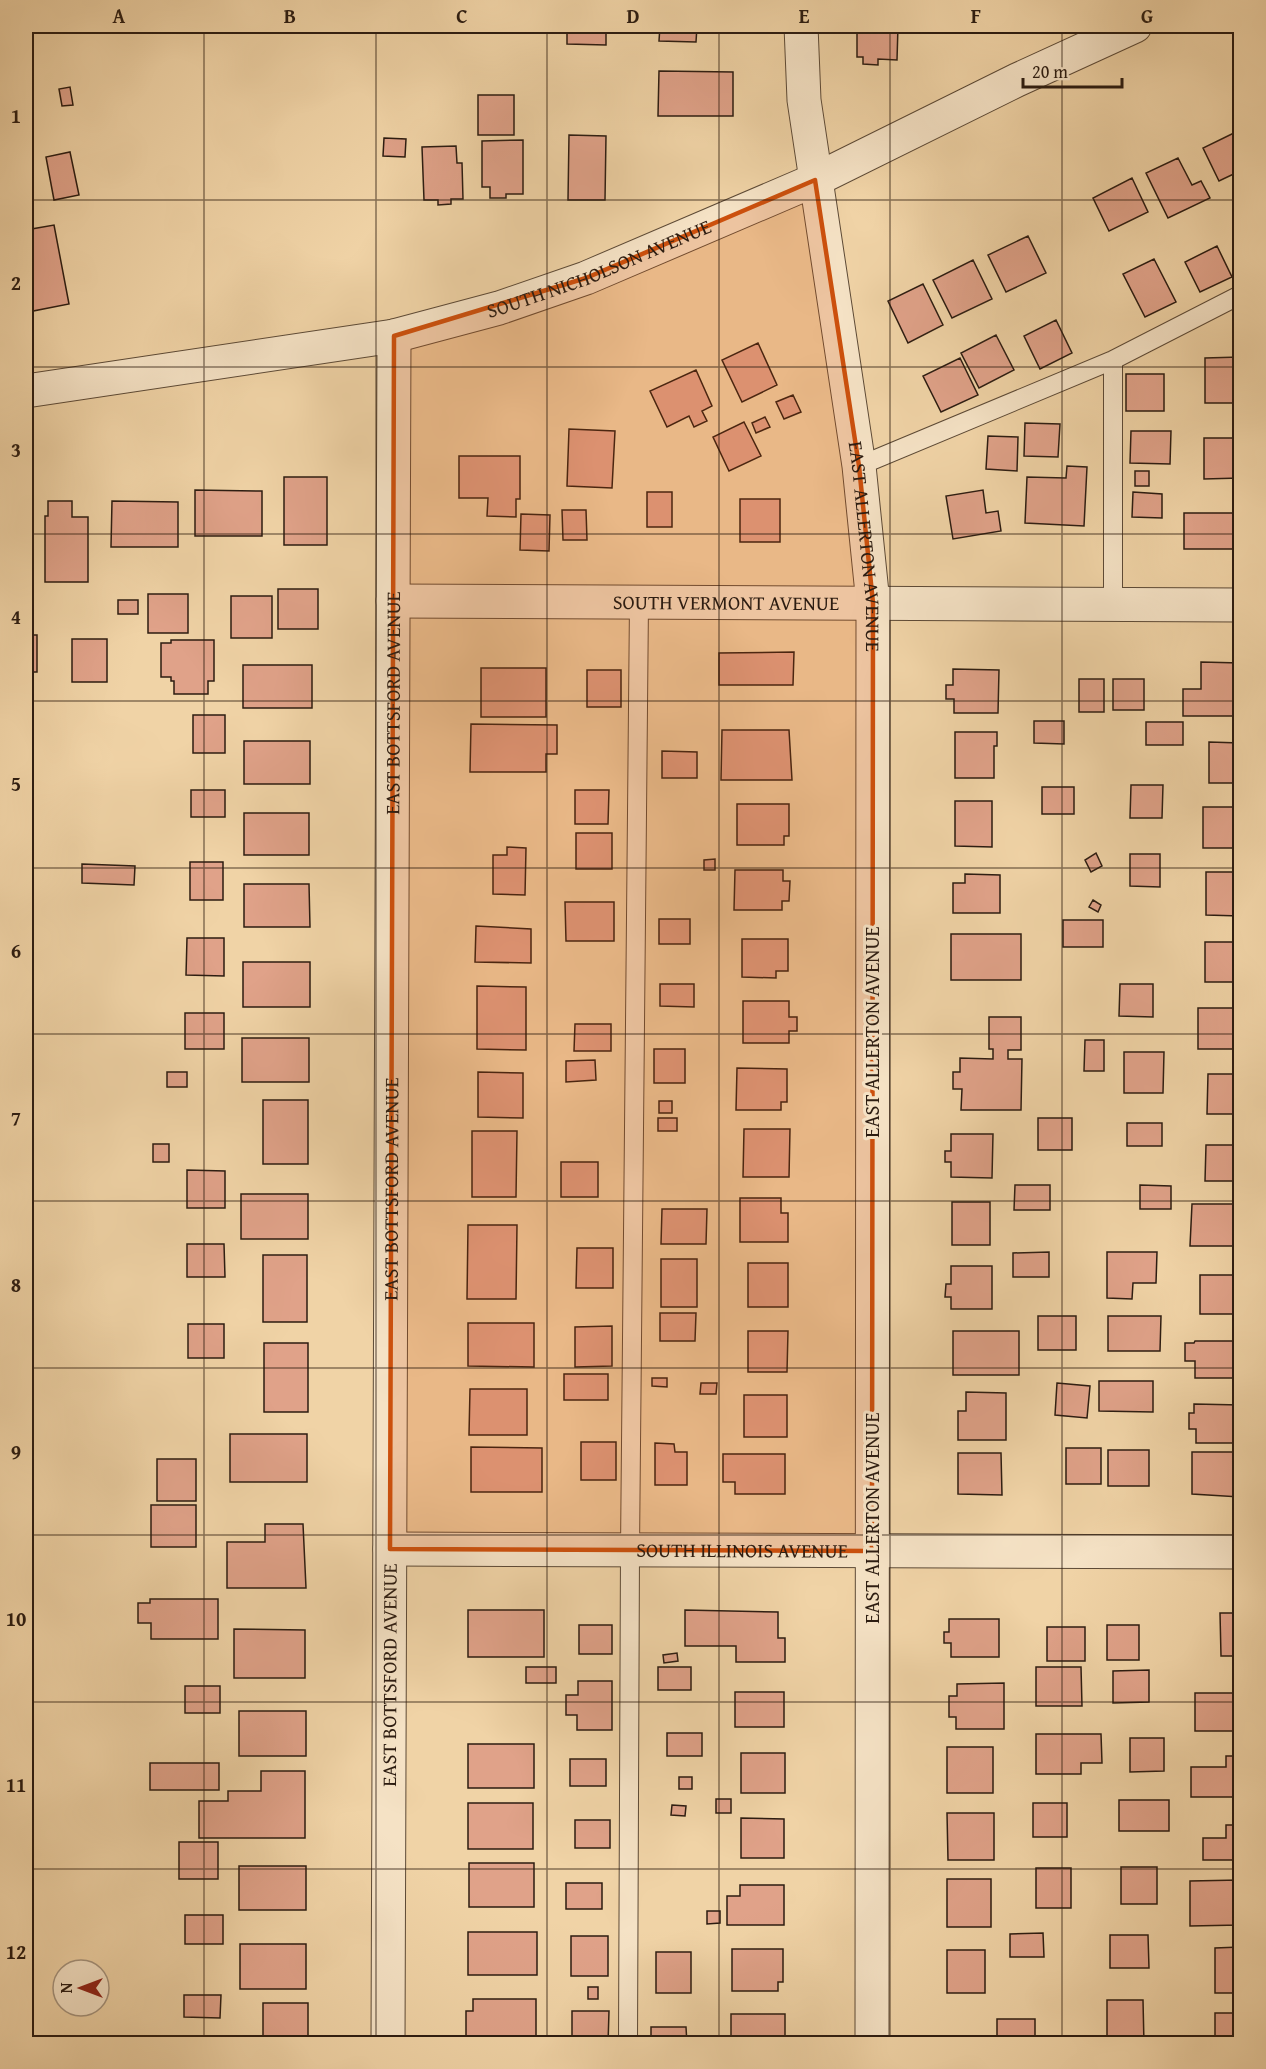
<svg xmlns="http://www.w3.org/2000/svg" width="1266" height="2069" viewBox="0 0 1266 2069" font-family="'Gentium Book Plus',serif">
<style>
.building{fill:#e0a289;stroke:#2c1c11;stroke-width:1.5}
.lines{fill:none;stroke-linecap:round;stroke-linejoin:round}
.service-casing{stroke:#5d4a36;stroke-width:20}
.minor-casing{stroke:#5d4a36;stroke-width:35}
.service{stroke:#f5e2c5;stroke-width:18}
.minor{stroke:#f5e2c5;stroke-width:33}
.marked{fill:#cc500d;fill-opacity:0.2;stroke:#cc500d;stroke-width:4.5;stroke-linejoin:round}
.grid{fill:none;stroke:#2c1c11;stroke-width:1.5;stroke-opacity:0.55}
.labels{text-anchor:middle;stroke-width:6;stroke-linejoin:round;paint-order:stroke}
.street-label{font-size:20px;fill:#2c1c11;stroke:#f5e2c5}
.neatline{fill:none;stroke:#2c1c11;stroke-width:2}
.grid-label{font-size:20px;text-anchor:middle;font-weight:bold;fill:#2c1c11}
</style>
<rect width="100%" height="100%" fill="#f0d3a6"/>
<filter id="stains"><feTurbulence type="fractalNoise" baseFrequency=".00333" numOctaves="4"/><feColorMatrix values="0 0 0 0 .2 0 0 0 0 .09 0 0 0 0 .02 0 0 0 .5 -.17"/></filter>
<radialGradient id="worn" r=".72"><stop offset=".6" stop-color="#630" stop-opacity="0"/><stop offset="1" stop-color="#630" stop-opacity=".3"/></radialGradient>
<!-- building -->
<path class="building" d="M567 26H606V45L567 44Z
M660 26H697L696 42 659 41Z
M857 26H898L897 60 878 59V65L863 64V57H857Z
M659 71 733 72V116H658Z
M70 87 73 105 62 106 59 89Z
M478 95H514V135H478Z
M1240 130V171L1219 181 1203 148Z
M569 135 606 136 605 200H568Z
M384 138 406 139 405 157 383 156Z
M523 140V194H506V198H490V187H482V141Z
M456 146 457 163H462L463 199H451V204L438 205V200H424L422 147Z
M70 152 79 195 54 200 46 157Z
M1178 158 1192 185 1201 181 1210 198 1168 218 1146 173Z
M1132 178 1148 212 1109 231 1093 198Z
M54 225 69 304 33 311 26 272V230Z
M1028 236 1046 273 1006 292 988 255Z
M1217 246 1232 277 1200 292 1185 262Z
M1154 259 1176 302 1145 317 1123 274Z
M973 260 992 299 952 318 933 280Z
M923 284 943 325 908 343 888 301Z
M1056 320 1072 353 1040 369 1024 336Z
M996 335 1014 370 979 388 961 353Z
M758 343 777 385 742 402 722 360Z
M1240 357V403H1205V358Z
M960 358 978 395 941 412 923 376Z
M696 370 712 406 702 411 707 421 694 427 689 416 667 427 650 391Z
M1126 374H1164V411H1126Z
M793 395 801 412 784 419 776 402Z
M765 417 770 427 756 433 752 423Z
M744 422 761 456 729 471 713 437Z
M1025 423 1060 424 1058 457 1024 456Z
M569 429 615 431 612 488 567 486Z
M1131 431H1171L1170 464 1130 463Z
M988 436 1018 437 1017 471 986 469Z
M1204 438H1240V478L1204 479Z
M459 456H520V499H516V517L487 516 488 498H459Z
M1067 466 1087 467 1084 526 1025 523 1027 477 1066 478Z
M1135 471H1149V486H1135Z
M284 477H327V545H284Z
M195 490 262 491V536H195Z
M983 490 986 513 998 511 1001 531 953 539 946 496Z
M647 492H672V527H647Z
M1133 492 1162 494V518L1132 517Z
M740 499H780V542H740Z
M48 501H72V517H88V582H45V516H48Z
M112 501 178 502V547H111Z
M562 510H586L587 540H563Z
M1184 513H1240V549H1184Z
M521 514 550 515 549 551 520 550Z
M278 589H318V629H278Z
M148 594H188V633H148Z
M231 596H272V638H231Z
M118 600H138V614H118Z
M26 635H37V672H26Z
M72 639H107V682H72Z
M171 640H214V681H208V694H174V681H171V677H161V643H171Z
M794 652 793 685H719V653Z
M1201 662 1240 663V716H1183V689H1201Z
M243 665H312V708H243Z
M481 668H546V717H481Z
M953 669 999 670 998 713H954V699H946V685H953Z
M587 670H621V707H587Z
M1079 679H1104V712H1079Z
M1113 679H1144V710H1113Z
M193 715H225V753H193Z
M1034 721H1064V744L1034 743Z
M1146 722H1183V745H1146Z
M471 724 557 725V754H546V772H470Z
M722 730H789L792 780H721Z
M955 732H997V746H994V778H955Z
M244 741H310V784H244Z
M1209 742 1240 743V783H1209Z
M662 751 697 752V778H662Z
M1131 785H1163L1162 818H1130Z
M1042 787H1074V814H1042Z
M191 790H225V817H191Z
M575 790H609L608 824H575Z
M955 801H992V847L955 846Z
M737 804H789V836H784V845H737Z
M1203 807H1240V848H1203Z
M244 813H309V855H244Z
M576 833H612V869H576Z
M507 847 526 848 525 895 493 894V855H507Z
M1096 853 1102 866 1091 872 1085 860Z
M1130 854H1160V887L1130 886Z
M715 859V870H704V860Z
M190 862H223V900H190Z
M82 864 135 866 134 885 82 883Z
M735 870H783V881H790L789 901H782V910H734Z
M1206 872H1240V916L1206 915Z
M965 874 1000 875V913H953V883H965Z
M244 884H309L310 927H244Z
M1093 900 1101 905 1098 912 1089 907Z
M565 902H614V941H566Z
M659 919H690V944H659Z
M1063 920H1103V947H1063Z
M476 926 531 929V963L475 962Z
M951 934H1021V980H951Z
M187 938H224V976L186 975Z
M742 939H788V971H776V978L742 977Z
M1205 942H1240V982H1205Z
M243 962H310V1007H243Z
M660 984H694V1007L660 1006Z
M1120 984H1153V1017L1119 1016Z
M477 986 526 987V1050L477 1049Z
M743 1001H789V1017H797V1031H789V1043H743Z
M1198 1008H1240V1049H1198Z
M185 1013H224V1049H185Z
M989 1017H1021V1050H1008V1059H1022L1021 1110H961L962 1089H953V1072H960V1058L993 1059V1049H989Z
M575 1024H611V1051H574Z
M242 1038H309V1082H242Z
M1085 1040H1104V1071H1084Z
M654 1049H685V1083H654Z
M1124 1052H1164L1163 1093H1124Z
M595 1060 596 1080 566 1082V1061Z
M737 1068 787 1069V1102H781V1110H736Z
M167 1072H187V1087H167Z
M478 1072 523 1073V1118L478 1117Z
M1208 1074H1240V1114H1207Z
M263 1100H308V1164H263Z
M659 1101H672V1113H659Z
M658 1118H677V1131H658Z
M1038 1118H1072V1150H1038Z
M1127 1123H1162V1146H1127Z
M744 1129H790L789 1177H743Z
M472 1131H517L516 1197H472Z
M951 1134H993L992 1178 951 1177V1162H945V1151H951Z
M153 1144H169V1162H153Z
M1206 1145H1240V1181H1205Z
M561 1162H598V1197H561Z
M187 1170 225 1171V1208H187Z
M1015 1185H1050V1210H1014Z
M1140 1185 1171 1186V1209H1140Z
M241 1194H308V1239H241Z
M740 1198H781V1213H788V1242H740Z
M952 1202H990V1245H952Z
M1192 1204H1240V1246H1190Z
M662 1209H707L706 1244H661Z
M468 1225H517L516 1299H467Z
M187 1244H224L225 1277H187Z
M577 1248H613V1288H576Z
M1049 1252V1277H1013V1253Z
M1107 1252H1157L1156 1283H1133L1132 1299 1107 1298Z
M263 1255H307V1322H263Z
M661 1259H697V1307H661Z
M748 1263H788V1307H748Z
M951 1266H992V1309H951V1297H945L946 1284H951Z
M1200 1275H1240V1314H1200Z
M660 1313H696L695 1341H660Z
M1038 1316H1076V1350H1038Z
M1108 1316H1161L1160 1351H1108Z
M468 1323H534V1367L468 1366Z
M188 1324H224V1358H188Z
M612 1326V1366L575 1367V1327Z
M748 1331H788L787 1372H748Z
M953 1331H1019V1375H953Z
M1195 1341H1240V1378H1195V1361H1185V1343H1194Z
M264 1343H308V1412H264Z
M564 1374H608V1400H564Z
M652 1378H667V1387L652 1386Z
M1099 1381H1153V1412L1099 1411Z
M701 1383H717L716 1394H700Z
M1057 1383 1090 1386 1087 1418 1055 1415Z
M470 1389H527V1435H469Z
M966 1392 1006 1393V1440H958V1411H966Z
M744 1395H787V1437H744Z
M1194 1404 1240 1405V1443H1196V1429H1189V1413H1194Z
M230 1434H307V1482H230Z
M581 1442H616V1480H581Z
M655 1443 674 1444 675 1452H687V1485H655Z
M471 1447 542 1448V1492H471Z
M1066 1448H1101V1484H1066Z
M1108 1450H1149V1486H1108Z
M1192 1452H1240V1497L1192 1494Z
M958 1453H1001L1002 1495 958 1494Z
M723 1454H785V1494H735V1482H723Z
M157 1459H196V1501H157Z
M151 1505H196V1547H151Z
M265 1524H303L306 1588H227V1542H265Z
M150 1599H218V1639H151V1623H138V1603H150Z
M468 1610H544V1657H468Z
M685 1610 778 1612V1638H785V1662H736V1646H685Z
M1220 1613H1240V1656H1221Z
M949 1619H999V1657H951V1643H944V1632H949Z
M579 1625H612V1654H579Z
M1107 1625H1139V1660H1107Z
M1047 1627H1085V1661H1047Z
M234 1629 305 1630V1678H234Z
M677 1653 678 1661 664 1663 663 1655Z
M526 1667H556V1683H526Z
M658 1667H691V1690H658Z
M1036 1667H1081L1082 1706H1036Z
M1149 1670V1702L1113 1703V1671Z
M578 1681H612V1730H577V1715H566V1695H578Z
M1004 1683V1729H956V1717H949V1696H957V1684Z
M185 1686H220V1713H185Z
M735 1692H784V1727H735Z
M1195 1693H1240V1731H1195Z
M239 1711H306V1756H239Z
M667 1733H702V1756H667Z
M1036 1734H1101L1102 1763H1081V1774H1036Z
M1130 1738H1164V1771L1130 1772Z
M468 1744H534V1788H468Z
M947 1747H993V1793H947Z
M741 1753H785V1793H741Z
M1226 1756H1240V1797H1191V1767H1226Z
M570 1759H606V1786H570Z
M150 1763H219V1790H150Z
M261 1771H305V1838H199V1801H228V1791H261Z
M679 1777H692V1789H679Z
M716 1799H731V1813H716Z
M1119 1800H1169V1831H1119Z
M468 1803H533V1849H468Z
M1033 1803H1067V1837H1033Z
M672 1805 686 1806 685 1816 671 1815Z
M947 1813H994V1860H948Z
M741 1818 784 1819V1858H741Z
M575 1820H610V1848H575Z
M1226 1825H1240V1860H1203V1838H1226Z
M179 1842H218V1879H179Z
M469 1863H534V1907H469Z
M239 1866H306V1910H239Z
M1121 1867H1157V1904H1121Z
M1036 1868H1071V1908H1036Z
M947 1879H991V1927H947Z
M1240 1880V1925L1190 1926V1881Z
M566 1883H602V1909H566Z
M740 1885H784V1925H727V1896H740Z
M707 1911H720V1923L707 1924Z
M185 1915H223V1944H185Z
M468 1932H537V1975H468Z
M1043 1933 1044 1957H1010V1934Z
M1110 1935H1148L1149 1968H1110Z
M571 1936H608V1976H571Z
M240 1944H306V1989H240Z
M1240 1947V1993H1215V1948Z
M732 1949H783V1982H778V1991H732Z
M947 1950H985V1993H947Z
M656 1952H691V1993H656Z
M588 1987H598V1999H588Z
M184 1995H221L220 2018 184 2017Z
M473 1999H536V2043H466V2011H473Z
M1107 2000H1143L1144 2044H1107Z
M263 2003H308V2044H263Z
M572 2011H609L608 2044H572Z
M1215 2013H1240V2044H1197V2038H1215Z
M731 2014H785V2044H731Z
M997 2019H1035V2044H997Z
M651 2027H686L687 2044H651Z"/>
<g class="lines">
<defs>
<path id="service" d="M859 466 1113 360 1240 295
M1113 604V360
M628 2044 630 1550 639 602"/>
<g id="minor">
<path id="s1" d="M801 26 804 100 859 466 873 603 872 2044"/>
<path id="s2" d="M26 391 394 336 499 308 586 278 815 180 1017 80 1135 26"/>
<path id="s3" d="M393 601 1240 605"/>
<path id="s4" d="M390 1549 1240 1552"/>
<path id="s5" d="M388 2044 394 336"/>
</g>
</defs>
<!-- service casing -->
<use href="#service" class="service-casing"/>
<!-- minor casing -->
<use href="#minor" class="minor-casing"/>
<!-- service -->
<use href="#service" class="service"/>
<!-- minor -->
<use href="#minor" class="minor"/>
</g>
<!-- marked area -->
<path class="marked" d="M815 180 859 466 873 603 872 1551 390 1549 394 336 586 278Z"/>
<!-- grid -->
<path class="grid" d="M204 26V2044M376 26V2044M547 26V2044M719 26V2044M890 26V2044M1062 26V2044M26 200H1240M26 367H1240M26 534H1240M26 701H1240M26 868H1240M26 1034H1240M26 1201H1240M26 1368H1240M26 1535H1240M26 1702H1240M26 1869H1240"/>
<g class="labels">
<!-- street labels -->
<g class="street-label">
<text dy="7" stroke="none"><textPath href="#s2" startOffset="588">SOUTH NICHOLSON AVENUE</textPath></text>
<text dy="7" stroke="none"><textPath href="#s1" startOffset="525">EAST ALLERTON AVENUE</textPath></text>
<text dy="7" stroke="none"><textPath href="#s3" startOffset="333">SOUTH VERMONT AVENUE</textPath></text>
<text dy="7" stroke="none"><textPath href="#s5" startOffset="1341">EAST BOTTSFORD AVENUE</textPath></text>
<text transform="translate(872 1032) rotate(-90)" y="7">EAST ALLERTON AVENUE</text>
<text dy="7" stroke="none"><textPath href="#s5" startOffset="855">EAST BOTTSFORD AVENUE</textPath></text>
<text transform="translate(872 1518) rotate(-90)" y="7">EAST ALLERTON AVENUE</text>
<text dy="7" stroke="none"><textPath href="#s4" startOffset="352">SOUTH ILLINOIS AVENUE</textPath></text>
<text dy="7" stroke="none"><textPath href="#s5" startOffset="369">EAST BOTTSFORD AVENUE</textPath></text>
</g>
</g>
<!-- margin -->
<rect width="1266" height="2069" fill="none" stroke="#f0d3a6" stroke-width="66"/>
<!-- north arrow -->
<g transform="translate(81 1988) rotate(270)"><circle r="28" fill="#f5e2c5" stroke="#a5937d" stroke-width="1.5"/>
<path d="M0-4.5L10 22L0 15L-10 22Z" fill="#8f2418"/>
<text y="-9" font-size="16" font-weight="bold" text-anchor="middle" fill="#2c1c11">N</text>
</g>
<!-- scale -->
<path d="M1023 78v9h99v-9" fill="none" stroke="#2c1c11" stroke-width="3"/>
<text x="1032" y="78" font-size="18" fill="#2c1c11" stroke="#f5e2c5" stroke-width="4.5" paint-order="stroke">20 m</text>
<rect x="33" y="33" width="1200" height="2003" class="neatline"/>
<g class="grid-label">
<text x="119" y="23">A</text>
<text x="290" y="23">B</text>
<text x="462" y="23">C</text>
<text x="633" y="23">D</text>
<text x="804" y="23">E</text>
<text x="976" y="23">F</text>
<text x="1147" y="23">G</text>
<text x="16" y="123">1</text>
<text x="16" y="290">2</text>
<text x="16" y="457">3</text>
<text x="16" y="624">4</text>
<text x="16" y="791">5</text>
<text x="16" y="958">6</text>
<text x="16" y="1125">7</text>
<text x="16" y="1292">8</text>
<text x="16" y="1459">9</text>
<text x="16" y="1626">10</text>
<text x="16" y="1792">11</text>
<text x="16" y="1959">12</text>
</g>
<rect width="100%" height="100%" filter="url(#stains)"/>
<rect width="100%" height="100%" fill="url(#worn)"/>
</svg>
